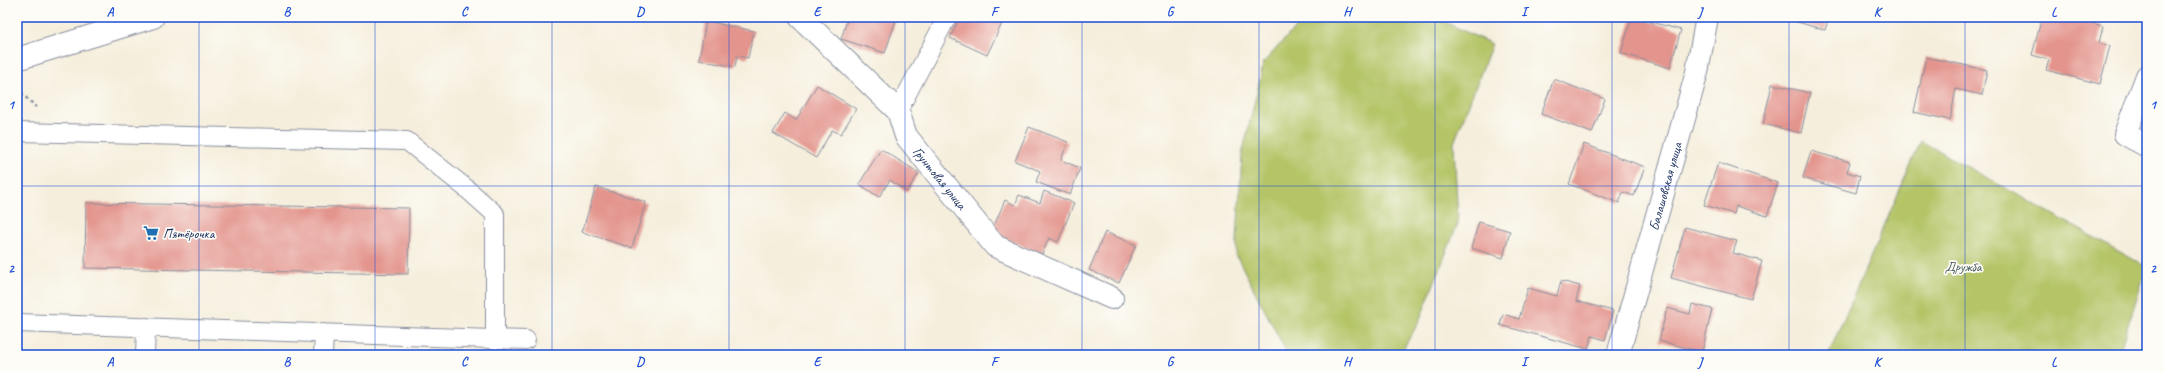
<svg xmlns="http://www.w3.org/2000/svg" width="2164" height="372" viewBox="0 0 2164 372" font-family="Caveat,sans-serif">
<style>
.green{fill:#b4c466;stroke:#687a62}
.building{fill:#e3948d}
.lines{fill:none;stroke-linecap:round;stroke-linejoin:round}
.service-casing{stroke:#888e9d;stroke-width:20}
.minor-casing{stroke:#888e9d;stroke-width:24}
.path{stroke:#888e9d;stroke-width:2.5;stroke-dasharray:3 3;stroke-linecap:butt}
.service{stroke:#fff;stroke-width:18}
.minor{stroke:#fff;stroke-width:22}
.grid{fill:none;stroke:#1d4ed8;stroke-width:1;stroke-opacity:0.55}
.labels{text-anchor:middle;stroke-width:3.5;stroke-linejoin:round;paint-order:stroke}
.street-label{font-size:14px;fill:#1b2f5e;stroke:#fdfcf7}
.poi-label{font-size:14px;fill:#1b2f5e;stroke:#fdfcf7;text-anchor:start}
.park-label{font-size:14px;fill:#495c60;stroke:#fdfcf7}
.neatline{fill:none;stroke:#1d4ed8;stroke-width:1.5}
.grid-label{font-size:13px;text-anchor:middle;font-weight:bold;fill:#1d4ed8}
</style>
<rect width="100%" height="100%" fill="#fdfcf7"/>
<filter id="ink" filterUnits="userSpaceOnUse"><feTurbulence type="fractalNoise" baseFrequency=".025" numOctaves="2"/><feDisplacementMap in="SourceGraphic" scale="8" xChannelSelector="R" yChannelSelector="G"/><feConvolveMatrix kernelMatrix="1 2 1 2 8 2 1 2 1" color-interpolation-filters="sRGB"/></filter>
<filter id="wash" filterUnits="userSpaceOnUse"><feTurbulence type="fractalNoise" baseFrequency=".012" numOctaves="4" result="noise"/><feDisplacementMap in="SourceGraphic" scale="16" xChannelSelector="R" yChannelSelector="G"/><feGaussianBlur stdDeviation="0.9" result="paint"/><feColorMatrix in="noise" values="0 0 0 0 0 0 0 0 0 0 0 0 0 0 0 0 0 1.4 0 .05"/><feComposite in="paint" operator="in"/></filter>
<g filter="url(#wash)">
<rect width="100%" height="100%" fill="#f5eedc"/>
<!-- green -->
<path class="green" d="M1305 17H1434L1492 44 1454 143 1458 223 1418 324 1399 355H1288L1236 255 1242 155 1264 62Z
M1921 141 2147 267 2118 355H1828Z"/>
<g id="blocks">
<!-- building -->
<path class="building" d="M848 17H897L885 53 841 39Z
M960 17H1005L987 55 950 38Z
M1632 17 1681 30 1670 68 1621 53Z
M1780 17H1829L1825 30Z
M2042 17H2069L2103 26 2099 43 2110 46 2100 84 2046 70 2049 60 2032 55Z
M706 21 754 31 748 58 737 56 735 67 699 60Z
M1926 57 1987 70 1982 95 1956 89 1950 120 1914 112Z
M1554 79 1605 99 1592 133 1541 114Z
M1772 84 1810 93 1801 133 1763 124Z
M817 85 856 109 841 134 832 130 816 158 773 133 785 113 796 120Z
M1029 127 1068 142 1061 160 1080 168 1070 195 1036 182 1040 171 1015 161Z
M1584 144 1645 167 1634 196 1623 192 1619 203 1569 184Z
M881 149 919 173 907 192 890 180 879 197 859 184Z
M1811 151 1850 162 1847 172 1860 176 1856 193 1803 178Z
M1718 163 1778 183 1767 216 1736 206 1734 214 1704 205Z
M596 187 646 202 632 248 582 232Z
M1044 191 1074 203 1058 242 1049 238 1042 254 991 233 1005 200 1015 205 1019 195 1040 203Z
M86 203 409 208 408 274 85 268Z
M1479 222 1510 231 1503 258 1471 248Z
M1685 227 1737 241 1733 253 1762 261 1751 299 1671 278Z
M1105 232 1136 245 1119 283 1089 270Z
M1561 281 1580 286 1576 301 1613 311 1605 340 1592 336 1588 349 1500 325 1503 314 1519 319 1528 288 1557 296Z
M1692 304 1712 309 1702 352 1659 341 1667 308 1690 314Z"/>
</g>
</g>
<g filter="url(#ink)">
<use href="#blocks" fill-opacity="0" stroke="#888e9d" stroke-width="1"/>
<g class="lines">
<defs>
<path id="service" d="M898 111 947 17
M17 132 407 141 467 189 495 214V340
M17 323 526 340
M145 355 146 327
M323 355 324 333"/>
<g id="minor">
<path id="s1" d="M800 17 898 111 906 136 995 246 1112 298"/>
<path d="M17 59 153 17"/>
<path d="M2147 76 2125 134 2147 146"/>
<path id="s2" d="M1618 355 1697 72 1707 17"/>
</g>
</defs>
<!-- service casing -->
<use href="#service" class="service-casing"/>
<!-- minor casing -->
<use href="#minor" class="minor-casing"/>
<!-- path -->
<path class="path" d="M17 89 36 107"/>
<!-- service -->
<use href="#service" class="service"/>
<!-- minor -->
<use href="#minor" class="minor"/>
</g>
</g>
<!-- grid -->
<path class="grid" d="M199 17V355M375 17V355M552 17V355M729 17V355M905 17V355M1082 17V355M1259 17V355M1435 17V355M1612 17V355M1789 17V355M1965 17V355M17 186H2147"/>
<!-- icons -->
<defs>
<symbol id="supermarket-bare" viewBox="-9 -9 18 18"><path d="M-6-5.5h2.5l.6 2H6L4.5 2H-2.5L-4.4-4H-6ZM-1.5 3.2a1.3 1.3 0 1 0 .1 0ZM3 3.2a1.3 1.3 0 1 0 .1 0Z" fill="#1f6fb2" stroke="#fdfcf7" stroke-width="2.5" paint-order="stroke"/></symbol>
</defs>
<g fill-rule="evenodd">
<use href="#supermarket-bare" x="140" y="222" width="22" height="22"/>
</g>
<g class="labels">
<!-- street labels -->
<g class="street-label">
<text dy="5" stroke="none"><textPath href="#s1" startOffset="216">Грунтовая улица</textPath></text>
<text dy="5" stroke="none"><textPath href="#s2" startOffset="175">Балашовская улица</textPath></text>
</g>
<!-- poi labels -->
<g class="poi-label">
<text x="163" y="238">Пятёрочка</text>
</g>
<!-- park labels -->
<g class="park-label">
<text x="1963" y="271">Дружба</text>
</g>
</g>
<!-- margin -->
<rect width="2164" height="372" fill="none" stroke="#fdfcf7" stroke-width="44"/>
<rect x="22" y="22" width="2120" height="328" class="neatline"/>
<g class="grid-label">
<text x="110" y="16">A</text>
<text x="287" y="16">B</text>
<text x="464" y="16">C</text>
<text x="640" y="16">D</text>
<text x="817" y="16">E</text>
<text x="994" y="16">F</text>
<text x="1170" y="16">G</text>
<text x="1347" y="16">H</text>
<text x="1524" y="16">I</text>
<text x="1700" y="16">J</text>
<text x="1877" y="16">K</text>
<text x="2054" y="16">L</text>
<text x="11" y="109">1</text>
<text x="2153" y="109">1</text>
<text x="11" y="273">2</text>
<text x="2153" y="273">2</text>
<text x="110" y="366">A</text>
<text x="287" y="366">B</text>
<text x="464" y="366">C</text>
<text x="640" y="366">D</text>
<text x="817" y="366">E</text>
<text x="994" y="366">F</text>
<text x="1170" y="366">G</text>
<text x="1347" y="366">H</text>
<text x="1524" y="366">I</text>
<text x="1700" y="366">J</text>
<text x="1877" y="366">K</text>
<text x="2054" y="366">L</text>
</g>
</svg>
